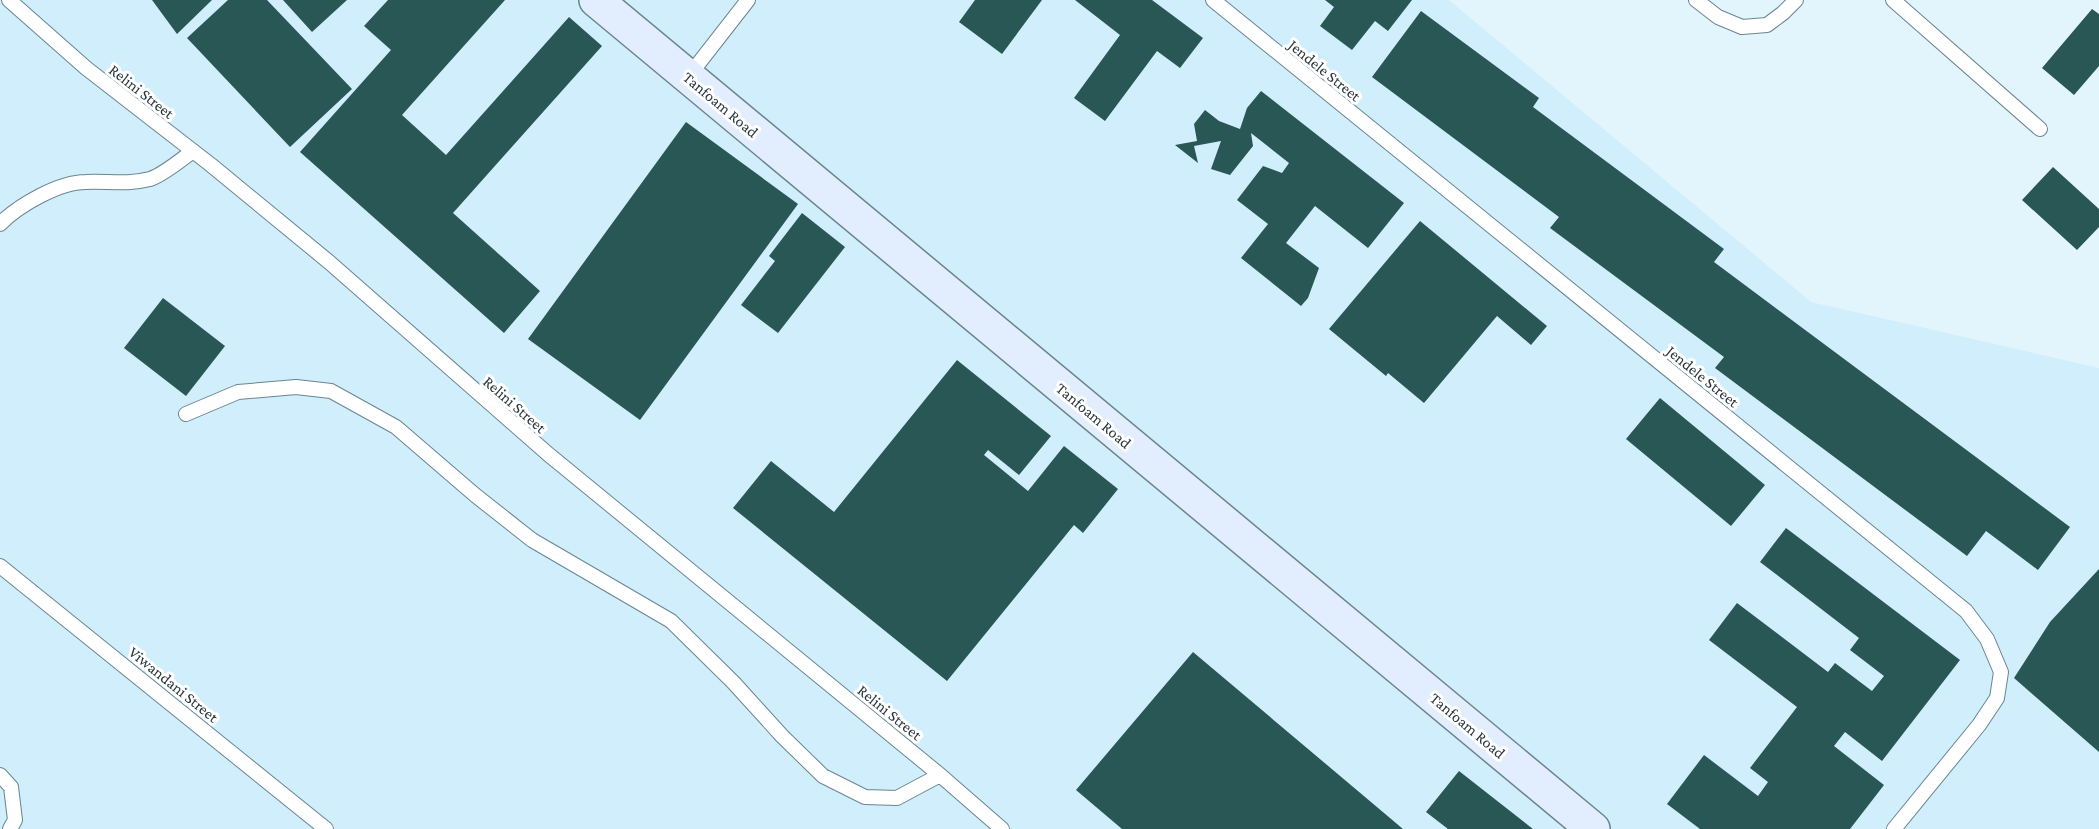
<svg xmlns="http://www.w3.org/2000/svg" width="2099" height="829" viewBox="0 0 2099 829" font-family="'Crimson Pro',serif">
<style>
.built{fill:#d0eefb}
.building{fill:#285756}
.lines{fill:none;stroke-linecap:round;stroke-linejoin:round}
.lane-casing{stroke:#6a8590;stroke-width:16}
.secondary-casing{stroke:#6a8590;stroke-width:36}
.lane{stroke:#fff;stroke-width:14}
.secondary{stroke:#e2edfd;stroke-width:33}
.labels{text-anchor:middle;stroke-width:6;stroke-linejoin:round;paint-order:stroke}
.street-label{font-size:16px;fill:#2b373c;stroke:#fff}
</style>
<rect width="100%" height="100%" fill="#e3f5fc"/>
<!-- built -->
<path class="built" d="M0 0H1449L1811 302 2099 368V829H0Z"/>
<!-- building -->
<path class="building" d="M152 0H212L177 34Z
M228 0H267L352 89 290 147 187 38Z
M283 0H347L312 32Z
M388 0H505L402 115 446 155 569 17 602 46 453 213 540 291 504 333 300 152 391 50 364 26Z
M975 0H1042L1002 54 959 22Z
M1075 0H1152L1203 38 1180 68 1157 51 1105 121 1074 98 1120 35Z
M1325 0H1412L1388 31 1375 21 1352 50 1320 26 1334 7Z
M2092 9 2099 14V66L2074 95 2042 68Z
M1421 11 1539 98 1533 107 1724 249 1714 262 2070 527 2038 570 1986 531 1967 556 1715 368 1724 357 1550 228 1559 217 1372 77Z
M1261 91 1404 203 1368 248 1315 206 1286 243 1319 268 1308 298 1301 306 1241 258 1268 224 1237 200 1263 166 1282 173 1289 163 1251 133 1253 146 1230 175 1211 169 1221 141 1194 146 1198 163 1175 145 1197 141 1194 124 1205 110 1219 121 1240 129 1247 108Z
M686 122 798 204 640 420 528 339Z
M2053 167 2099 209V227L2077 250 2022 200Z
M802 213 845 247 778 333 741 305 775 261 769 256Z
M1420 221 1547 326 1531 345 1497 316 1424 403 1388 373 1386 376 1329 329Z
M163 298 225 346 186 396 124 348Z
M957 360 1051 436 1019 475 988 450 984 455 1028 491 1064 446 1118 489 1083 533 1074 525 947 681 733 508 771 461 834 512Z
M1660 398 1765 485 1731 526 1626 439Z
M1786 528 1960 660 1882 761 1845 732 1834 746 1884 785 1850 829H1700L1667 804 1704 755 1758 796 1768 782 1750 768 1797 707 1709 640 1737 603 1828 672 1835 663 1872 691 1884 676 1850 650 1859 638 1760 562Z
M2099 569V752L2014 678 2050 622Z
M1193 652 1403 829H1122L1076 790Z
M1459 771 1533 829H1448L1426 812Z"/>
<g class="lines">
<defs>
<path id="lane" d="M9 0 86 68 211 165 329 262 548 454 940 775 1002 829
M1213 0 1966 611 1987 639 2001 672 1997 698 1979 725 1894 829
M1696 0 1718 17 1742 27 1767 25 1783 13 1796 0
M1893 0 2040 129
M688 77 748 0
M0 224C19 205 59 182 86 182 109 181 126 185 150 179 163 175 182 159 193 151
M186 414 238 392 296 387 331 391 396 427 475 495 532 540 671 621 733 682 782 736 823 776 865 797 897 798 940 775
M0 566 326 829
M0 775 11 787 15 820 10 829"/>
<path id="secondary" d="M596 0 1593 829"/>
</defs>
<!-- lane casing -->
<use href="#lane" class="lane-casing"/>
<!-- secondary casing -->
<use href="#secondary" class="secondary-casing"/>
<!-- lane -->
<use href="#lane" class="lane"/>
<!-- secondary -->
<use href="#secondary" class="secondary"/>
</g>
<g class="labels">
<!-- street labels -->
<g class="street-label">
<text transform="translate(1325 70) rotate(39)" y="6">Jendele Street</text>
<text transform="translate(142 91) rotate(38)" y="6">Relini Street</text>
<text transform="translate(721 104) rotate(40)" y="6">Tanfoam Road</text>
<text transform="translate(1703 376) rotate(39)" y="6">Jendele Street</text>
<text transform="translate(515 404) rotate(41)" y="6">Relini Street</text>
<text transform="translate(1094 415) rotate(40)" y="6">Tanfoam Road</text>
<text transform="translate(174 684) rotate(39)" y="6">Viwandani Street</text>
<text transform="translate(890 712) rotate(39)" y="6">Relini Street</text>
<text transform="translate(1468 725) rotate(40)" y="6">Tanfoam Road</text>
</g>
</g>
</svg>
